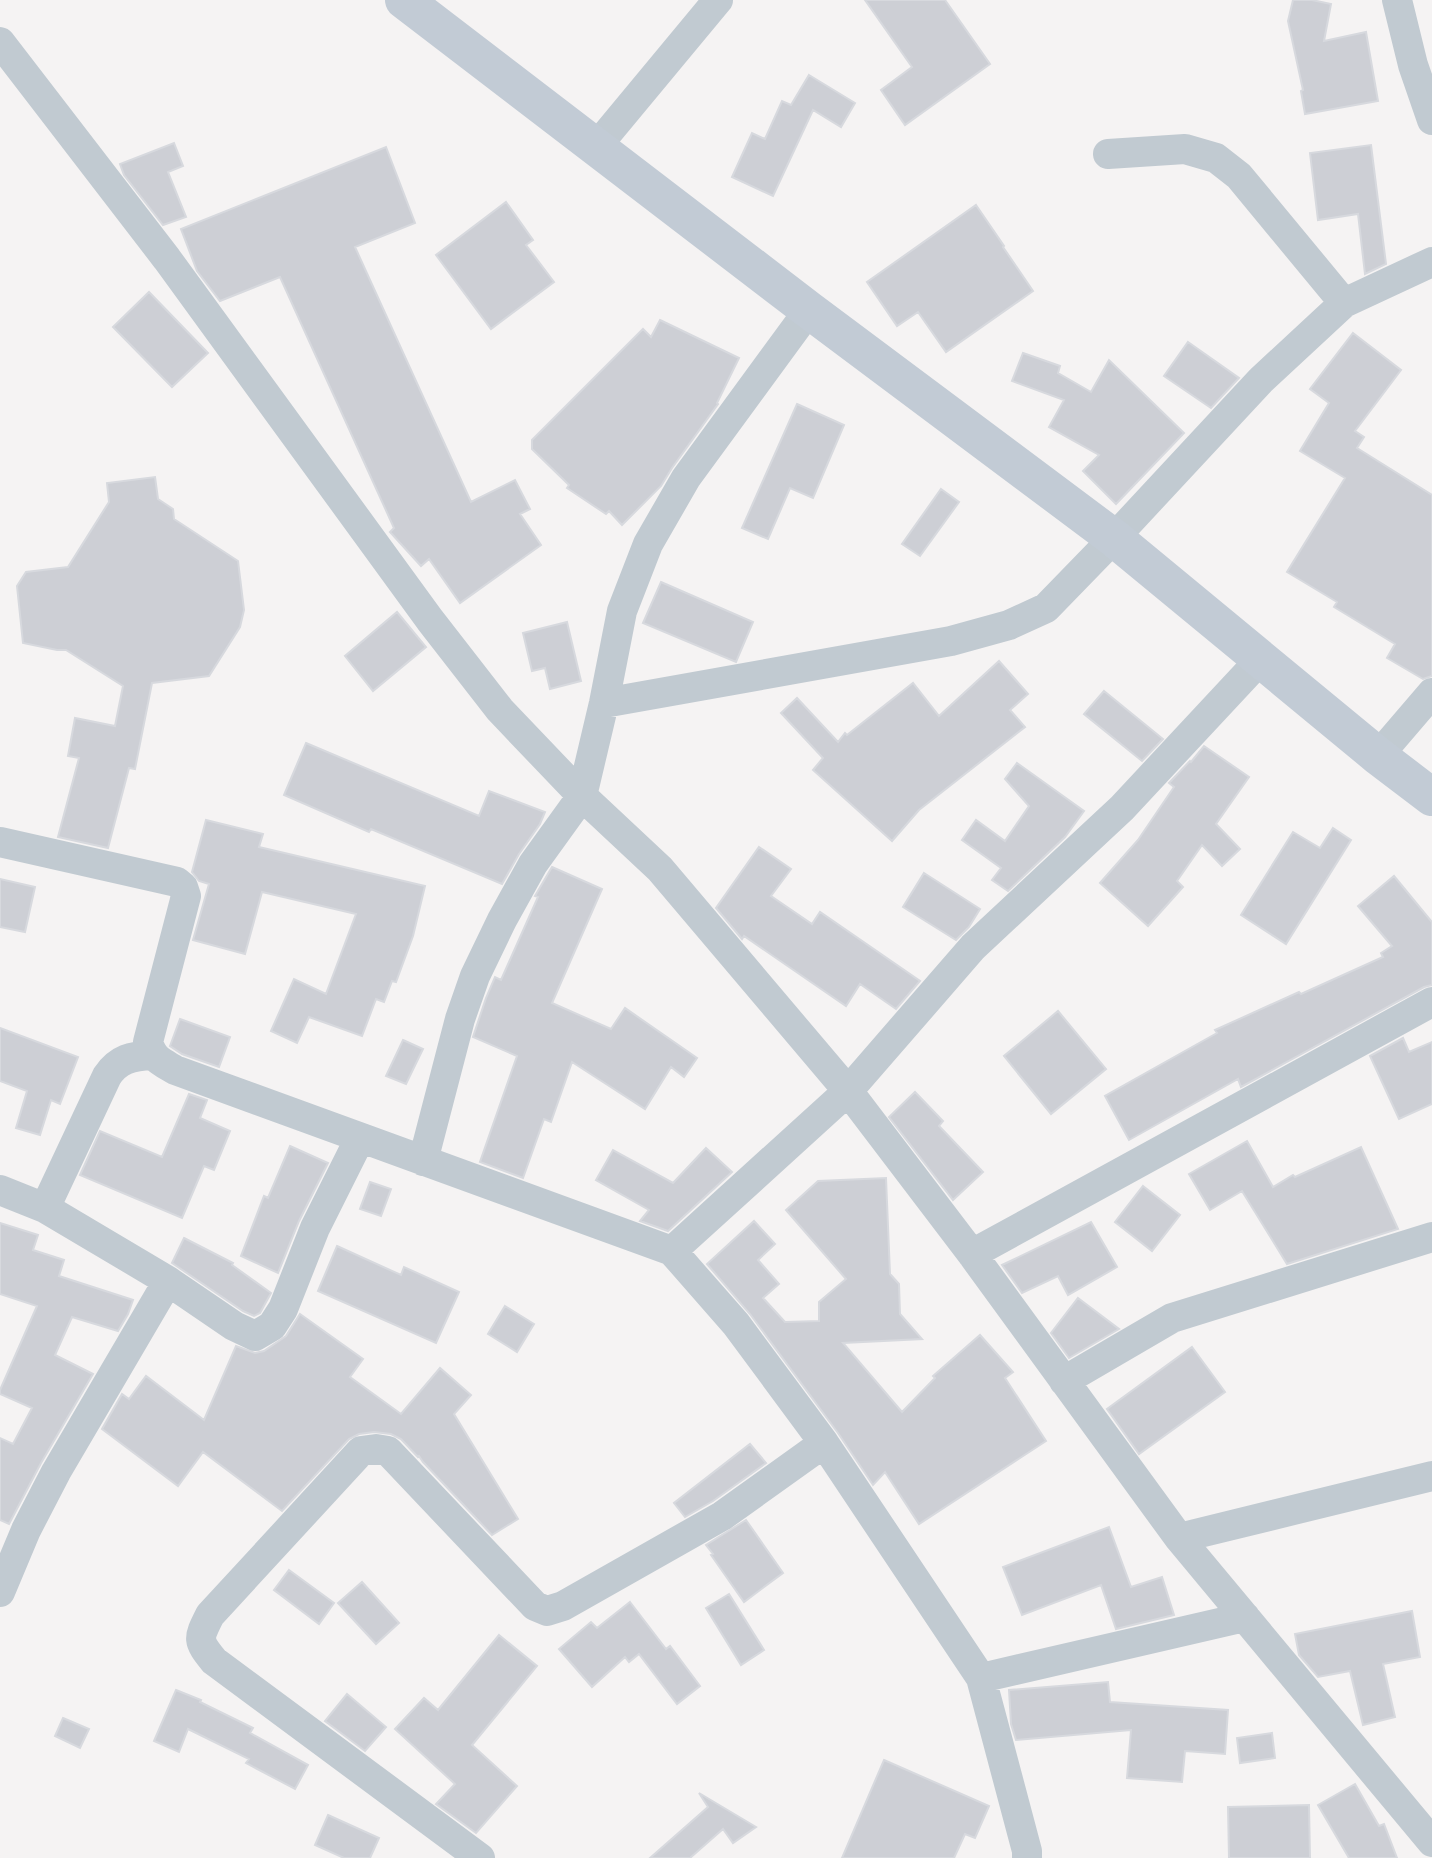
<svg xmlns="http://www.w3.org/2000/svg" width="1432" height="1858" viewBox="0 0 1432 1858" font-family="Arial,sans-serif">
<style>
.building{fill:#cdcfd5;stroke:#d7d9de;stroke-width:2}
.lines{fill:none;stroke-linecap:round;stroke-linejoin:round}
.street{stroke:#c1cad1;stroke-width:30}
.secondary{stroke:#c2cbd5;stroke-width:38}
</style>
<rect width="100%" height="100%" fill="#f5f3f3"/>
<!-- building -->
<path class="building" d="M865 0H945L990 64 905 125 881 90 912 67Z
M1293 0H1312L1331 4 1324 41 1366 32 1378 101 1305 114 1301 91 1303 90 1288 21Z
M809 75 855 103 841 127 813 110 773 196 732 177 752 133 765 139 782 101 791 105Z
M174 143 183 166 168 172 186 217 163 225 124 175 120 164Z
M1371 145 1386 264 1365 274 1358 214 1318 220 1310 153Z
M386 147 415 223 355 247 471 502 515 480 530 509 520 514 541 545 460 603 429 559 421 566 390 532 394 528 280 277 220 301 197 271 181 229Z
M506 202 533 240 526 245 554 282 491 329 436 255Z
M976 205 1004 246 1003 247 1033 291 946 352 918 312 897 326 867 282Z
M149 292 208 353 172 387 113 327Z
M660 320 739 358 717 403 718 404 672 468 661 486 622 525 609 511 606 514 567 488 569 485 532 449V440L643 329 651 337Z
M1353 333 1401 370 1355 431 1364 437 1357 448 1432 495V676L1423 679 1387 658 1395 644 1334 607 1337 602 1287 572 1345 478 1300 451 1329 403 1310 389Z
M1188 342 1239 378 1211 408 1164 376Z
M1023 353 1060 366 1058 373 1091 392 1109 360 1184 433 1116 504 1083 471 1099 455 1049 427 1064 400 1012 381Z
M797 404 844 425 813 498 790 488 768 539 742 528Z
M155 477 158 499 173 509 174 519 238 561 244 610 240 627 209 676 152 683 135 769 129 768 108 848 58 837 79 758 68 756 75 718 115 726 123 686 66 650H57L23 643 17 586 26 572 68 567 109 502 107 483Z
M941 489 959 502 920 556 902 544Z
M661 582 753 622 736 662 643 623Z
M397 612 426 647 373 691 345 656Z
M567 622 581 681 550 689 545 668 532 671 523 633Z
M999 661 1028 694 1010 710 1025 727 919 810 892 841 813 770 823 758 781 713 797 698 838 742 845 733 847 735 913 683 939 716Z
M1104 691 1163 739 1142 761 1084 714Z
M306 743 479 816 489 791 545 812 540 824 519 854 502 884 371 829 369 832 284 795Z
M1204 746 1249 777 1216 824 1240 849 1222 866 1202 845 1177 881 1183 887 1148 926 1100 883 1138 840 1174 787 1169 783 1190 761 1191 762Z
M1017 763 1084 811 1065 837 1008 891 992 880 1001 868 962 840 976 820 1005 841 1029 806 1005 779Z
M206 820 263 834 259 847 425 886 413 936 396 982 392 981 384 1002 376 999 362 1036 309 1017 297 1043 271 1031 294 979 326 994 356 914 262 892 245 954 193 940 209 884 199 881 192 872Z
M1333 828 1351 840 1286 944 1241 915 1293 832 1320 848Z
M759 847 791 869 771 896 812 924 820 912 920 981 896 1009 860 984 846 1006 744 936 742 939 716 908Z
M552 867 602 889 552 1003 611 1029 625 1008 697 1058 684 1077 671 1067 645 1109 572 1062 551 1122 544 1119 523 1178 480 1162 517 1056 473 1037 486 998 495 977 501 980 538 897 535 896Z
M924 873 980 909 969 927 956 940 903 907Z
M1394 876 1432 922V985L1424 987 1241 1087 1238 1079 1129 1140 1105 1096 1217 1033 1215 1030 1299 992 1301 994 1383 957 1381 953 1392 946 1358 906Z
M0 879 35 887 25 932 0 927Z
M1058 1011 1106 1069 1051 1114 1004 1056Z
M180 1019 230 1037 219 1067 182 1054 170 1046Z
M0 1028 78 1057 60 1104 51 1100 40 1135 16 1128 27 1091 0 1081Z
M1403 1038 1409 1052 1432 1042V1104L1399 1119 1370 1056Z
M403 1040 423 1049 406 1084 386 1076Z
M915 1092 943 1121 939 1126 983 1172 953 1200 889 1117Z
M189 1094 207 1100 200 1118 230 1131 214 1170 204 1166 182 1218 80 1175 100 1131 162 1157Z
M1247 1141 1273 1187 1293 1175 1295 1177 1361 1147 1398 1229 1287 1264 1242 1191 1210 1210 1189 1174Z
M290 1146 328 1163 299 1221 278 1273 241 1256 264 1196 268 1198Z
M706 1148 732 1172 668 1231 640 1221 649 1210 596 1180 613 1150 673 1183Z
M886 1178 890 1274 899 1284 900 1314 922 1339 843 1343 902 1412 935 1378 933 1376 980 1335 1013 1372 1005 1378 1046 1441 919 1524 885 1472 873 1485 838 1433 750 1314 707 1264 754 1221 775 1244 758 1260 779 1284 763 1298 785 1322 819 1321V1302L846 1279 786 1210 818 1181Z
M370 1182 391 1189 381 1216 360 1209Z
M1143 1186 1180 1215 1152 1251 1115 1222Z
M1091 1222 1117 1267 1068 1295 1058 1276 1022 1293 1002 1265Z
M0 1223 38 1235 33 1250 64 1260 59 1276 133 1300 128 1314 118 1331 72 1317 55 1355 93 1374 41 1463 9 1524 0 1520V1438L13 1444 32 1408 0 1394V1390L37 1306 0 1294Z
M184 1238 233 1263 232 1265 271 1293 260 1313 254 1316 243 1311 172 1263Z
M337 1246 401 1275 404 1267 459 1292 436 1343 318 1291Z
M1078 1298 1119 1329 1069 1358 1051 1333Z
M505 1306 534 1324 517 1352 488 1334Z
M300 1314 363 1359 350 1377 401 1414 440 1368 471 1395 454 1414 518 1519 492 1535 423 1462 419 1456 418 1457 401 1439 391 1434 374 1432 359 1434 349 1439 282 1511 203 1452 178 1486 102 1429 122 1394 129 1399 146 1376 204 1420 236 1346 255 1353 264 1351 286 1336Z
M1192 1347 1225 1392 1139 1454 1107 1409Z
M750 1444 766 1463 713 1501 685 1517 674 1503Z
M746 1520 783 1573 744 1602 711 1555 713 1554 706 1545Z
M1109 1527 1131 1587 1162 1577 1174 1615 1116 1629 1101 1585 1022 1615 1003 1567Z
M289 1570 334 1603 319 1624 274 1590Z
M362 1582 399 1623 376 1644 338 1603Z
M729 1594 764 1650 741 1665 706 1608Z
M630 1602 666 1649 670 1646 700 1686 677 1704 639 1654 629 1662 625 1657 592 1687 559 1649 591 1622 597 1628Z
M1412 1611 1420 1657 1383 1664 1395 1717 1363 1725 1350 1671 1318 1677 1299 1655 1295 1634Z
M499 1635 537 1666 472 1745 517 1786 476 1833 436 1804 455 1784 395 1729 424 1698 438 1710Z
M1108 1682 1110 1702 1228 1710 1225 1754 1185 1751 1182 1782 1127 1778 1131 1730 1016 1740 1011 1724 1009 1690Z
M176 1690 201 1700 200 1702 253 1728 250 1733 308 1765 295 1789 246 1763 249 1759 188 1729 179 1752 154 1741Z
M347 1694 386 1727 365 1751 325 1721Z
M63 1718 89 1729 80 1748 55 1736Z
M1272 1733 1275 1758 1240 1763 1237 1738Z
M884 1760 989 1806 975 1838 965 1834 954 1858H842Z
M1355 1784 1379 1826 1384 1824 1397 1858H1349L1318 1805Z
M699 1793 756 1827 733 1843 723 1829 690 1858H650L708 1807Z
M1309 1805 1310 1858H1229L1228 1807Z
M328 1815 379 1838 370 1858H344L315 1845Z"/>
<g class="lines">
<!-- street -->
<path class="street" d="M1397 0 1413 65 1432 120
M0 42 167 259 430 620 500 710 582 796 660 869 848 1091 972 1254 1179 1538 1432 1842
M596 147 718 0
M1108 154 1185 149 1216 158 1239 176 1344 303
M604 703 951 641 1009 625 1046 608 1114 538 1261 380 1344 303 1432 262
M1378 756 1432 693
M0 842 177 882 183 887 186 896 148 1042C153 1059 160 1061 175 1070L672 1251 736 1324 824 1443 981 1678 1027 1851V1858
M423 1161 460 1019 475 976 502 920 533 864 582 796 604 703 622 611 648 544 686 478 809 310
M0 1190 45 1208 168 1281 234 1326 255 1336 272 1326 283 1309 315 1228 360 1138
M45 1208 107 1076C118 1059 132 1056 152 1055
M672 1251 848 1091 973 947 1122 808 1260 660
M972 1254 1432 1002
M1064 1381 1172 1318 1432 1237
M1179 1538 1432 1476
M0 1592 26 1530 56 1472 168 1281
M981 1678 1245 1617
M480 1858 214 1661C197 1640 198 1639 210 1615L361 1451 376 1449 388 1451 535 1606 547 1611 563 1606 722 1516 824 1443"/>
<!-- secondary -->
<path class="secondary" d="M404 0 809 310 1114 538 1378 756 1432 797"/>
</g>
</svg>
